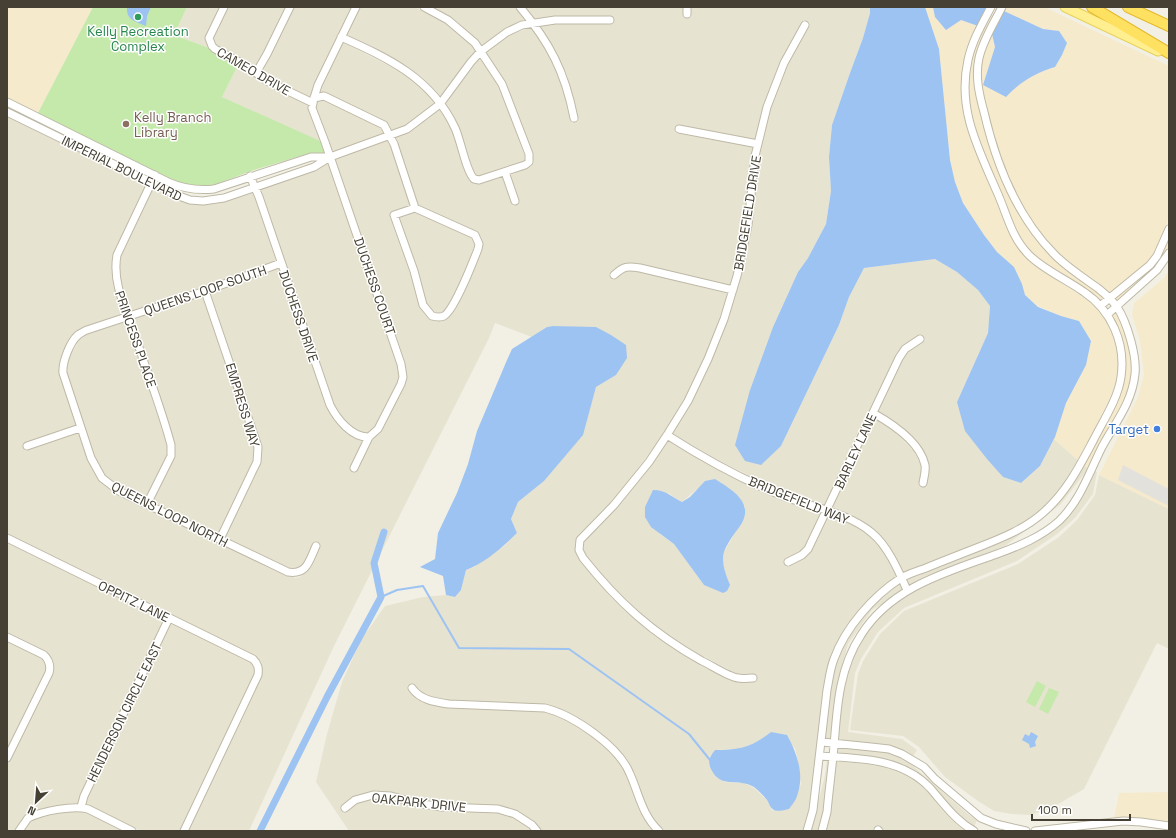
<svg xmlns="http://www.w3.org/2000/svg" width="1176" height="838" viewBox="0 0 1176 838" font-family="'Space Grotesk',sans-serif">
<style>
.residential{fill:#e7e3d1;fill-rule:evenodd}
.commercial{fill:#f6eacd}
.green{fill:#c4e9aa}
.parking{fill:#e3e1dc}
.water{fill:#9dc3f2}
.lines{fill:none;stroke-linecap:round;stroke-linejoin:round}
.stream{stroke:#9dc3f2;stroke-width:2}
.canal{stroke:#9dc3f2;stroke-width:7}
.minor-casing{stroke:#beb9a6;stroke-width:9}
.major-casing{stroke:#e8d15c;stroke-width:11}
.highway-casing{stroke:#e3b92d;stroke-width:12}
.minor{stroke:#fff;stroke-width:7}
.major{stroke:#ffef90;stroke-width:9}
.highway{stroke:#ffe162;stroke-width:10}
.leisure-dot{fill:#2e9e5b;stroke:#fff;stroke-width:1.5}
.education-dot{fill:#8d6e63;stroke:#fff;stroke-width:1.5}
.shop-dot{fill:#3f7fe0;stroke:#fff;stroke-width:1.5}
.labels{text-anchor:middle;stroke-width:3;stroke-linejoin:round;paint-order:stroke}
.leisure-label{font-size:13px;fill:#27864d;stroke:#fff}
.street-label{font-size:13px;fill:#454033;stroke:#fff}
.education-label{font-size:13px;fill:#785e54;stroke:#fff;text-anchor:start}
.shop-label{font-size:13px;fill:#366cbe;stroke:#fff;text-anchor:end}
</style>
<rect width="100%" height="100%" fill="#f2f0e4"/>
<!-- residential -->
<path class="residential" d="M187 7H221L206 37 207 44 209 48 174 35Z
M228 7H286L256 68 249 63 217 46 213 40 214 34Z
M294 7H352L315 84 310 97 269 78 261 72Z
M360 7H415L446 23 462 35 472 45 476 52 440 97 438 93 422 77 402 63 346 35Z
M432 7H515L527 21 506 29 481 47 477 40 458 22 451 17Z
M525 7H683L684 18 691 17 690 7H870V13L863 38 850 73 832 125 829 157 831 191 826 224 808 258 798 272 773 327 750 390 781 446 839 325 849 297 864 268 935 259 957 272 978 290 990 306 988 333 957 402 1003 477 1021 483 1040 466 1054 439 1079 461 1061 490 1043 509 1027 520 1015 528 990 539 903 573 890 549 875 530 854 517 831 509 874 418 893 430 913 450 921 465 922 470 919 486 926 487 929 469 925 455 909 434 897 424 877 411 902 359 907 352 925 340 921 334 903 346 896 356 825 506 784 492 754 478 716 459 672 434 697 390 711 361 735 295 748 244 759 156 765 125 771 108 787 65 810 23 804 20 781 62 772 84 764 106 755 140 677 126 675 133 754 147 744 224 731 286 641 264 630 263 621 265 609 274 613 280 624 271 629 270 639 271 728 294 705 358 692 387 664 433 624 488 579 536 575 546 576 554 580 560 610 596 624 610 658 638 682 654 734 681 756 682 757 675 737 674 686 647 648 621 629 604 605 579 586 556 583 551 582 546 584 540 629 493 668 440 713 466 750 485 781 499 822 513 805 546 800 552 784 560 786 567 803 558 811 550 828 515 851 524 870 536 885 554 897 577 868 601 856 614 841 638 831 657 827 672 810 810 804 831H349L316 782 327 734 342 682 361 640 385 606 423 597 446 595 455 597 461 590 466 570 474 567 504 546 517 533 511 519 518 502 544 481 592 401 596 387 616 375 572 327 553 326 547 327 532 337 495 323 489 338 334 646 249 831H188L261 677 262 668 260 661 254 656 7 534V116L147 185 113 255 112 264V278L124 314 86 326 77 331 71 338 60 360 59 374 76 426 23 444 25 451 78 433 88 460 94 472 100 480 117 494 275 571 295 578 300 577 306 572 320 544 315 541 301 567 295 569 289 568 278 564 225 537 258 470 260 462 261 447 210 292 279 268 327 407 331 415 347 432 359 440 363 441 350 469 356 472 371 440 381 431 401 391 405 384 406 371 405 362 390 317 334 159 388 140 411 205 393 211 390 217 410 273 420 307 429 319 439 321 445 319 468 281 481 251 482 243 481 237 477 232 418 205 395 137 408 132 439 109 448 122 453 133 470 180 474 184H479L503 177 513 206 519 203 510 175 532 166 534 163 533 158 505 82 485 53 509 35 532 27 548 53 560 79 572 123 578 120 567 75 554 48 540 26 555 24H613V17H555L535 19ZM697 489 745 506V516L724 552 723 562 725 572 704 585 674 544 660 534 669 493 676 499 682 502ZM771 732 795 748 798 761 801 784 789 809 775 811 772 810 767 800 754 788 744 783 725 782 709 765 710 756 715 750 741 749 761 740Z
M342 42 398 70 417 83 432 98 435 103 405 126 392 131 386 123 380 118 326 93H319Z
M480 58 499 86 511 117 526 160 479 177 476 176 474 172 460 130 454 118 445 104Z
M238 65 265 85 309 105 321 142 222 97Z
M323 100 377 125 385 133 332 152 334 151 331 149 316 107 317 101Z
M328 162 398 365 399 377 398 383 375 427 368 433H362L351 426 336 410 333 403 259 190 315 171Z
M153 188 189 204 202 205 224 201 253 192 276 261 131 312 121 282 119 271 120 256Z
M415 212 472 238 474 241 475 249 462 278 446 309 443 312 439 313H433L426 303 417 270 398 217Z
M203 295 254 448 253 461 219 534 152 502 174 458 175 445 133 319Z
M126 321 168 446 167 455 146 499 121 487 112 481 105 475 100 467 94 456 84 427 66 372 67 361 81 337 88 333Z
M1084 465 1088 469 1060 505 1005 546 926 576 909 585 907 580 992 546 1017 534 1031 526 1047 514 1065 495Z
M1094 471 1097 472 1093 494 1075 518 1057 534 1017 561 904 608 878 632 861 659 855 673 848 732 902 739 917 750 913 756 903 750 889 746 838 739 843 692 849 667 856 649 875 621 898 600 928 583 1023 548 1041 538 1060 525 1076 507 1086 490Z
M1099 475 1169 509V649L1157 643 1084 789 1055 806 1031 815 1012 814 994 811 978 801 945 777 919 747 903 736 850 730 858 674 863 661 880 634 904 611 1018 564 1059 537 1077 520 1095 495Z
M7 543 165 620 81 795 78 803H72L27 814 22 819 16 831H7V763L53 670 54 663 52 658 46 652 7 633Z
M900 583 903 589 885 602 872 610 848 644 836 691 830 739H825L830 690 837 659 846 641 861 619 872 606Z
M171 623 251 662 254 665 255 675 180 831H141L85 804 87 797Z
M7 641 42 658 46 667 45 672 7 750Z
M837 747 887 753 900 757 912 765 969 815 977 820 974 827 962 819 932 786 920 774 891 761 876 757 836 753Z
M827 760H829L823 811 819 831H811L825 775Z
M836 761 874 764 888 768 907 776 916 781 927 791 957 824 966 831H826Z
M72 811H80L87 813 123 831H23L29 821 33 819Z"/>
<!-- commercial -->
<path class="commercial" d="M7 7H93L38 113 7 98Z
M925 7H933L935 17 961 20 978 26 965 59 962 75V100L964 117 971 142 995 196 1003 220 1012 239 1025 256 1032 264 1091 302 1105 317 1117 345 1118 359V377L1113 392 1079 461 1054 439 1066 403 1086 365 1091 341 1079 321 1061 316 1038 306 1025 295 1022 285 1014 267 997 252 984 235 963 203 955 182 950 160 939 49Z
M1006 7H1044L1169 66V212L1166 227 1154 254 1148 262 1109 293 1102 287 1077 269 1058 253 1034 225 1009 180 1000 156 993 134 984 98 980 75 982 58 992 34 995 47 983 85 1015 87 1025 80 1043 71 1055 67 1062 55 1067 43 1059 31 1043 29 1004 11Z
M984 28 987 29 976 56 973 77 977 100 986 137 1003 183 1029 229 1041 245 1054 259 1072 275 1098 293 1104 298 1101 301 1084 287 1037 258 1030 251 1018 235 1010 217 1001 192 977 138 972 123 968 100 969 76 971 60 975 47Z
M1169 238V246L1155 268 1117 301 1114 298 1153 267 1160 258Z
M1169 270V509L1099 475 1138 397 1144 374 1140 341 1132 315 1134 303 1164 278Z
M1116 312 1127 339 1132 373 1129 389 1124 402 1102 441 1088 469 1084 465 1120 395 1125 377V358L1124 343 1119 329 1112 315Z
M1169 788V822L1142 818H1114L1119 793 1167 792Z"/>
<!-- green -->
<path class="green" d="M93 7H187L174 35 209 48 213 53 238 65 222 97 318 140 321 142 325 153H310L251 171 214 185 197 186 186 185 170 179 38 113Z
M1037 681 1046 686 1035 707 1026 702Z
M1049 688 1059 692 1048 714 1039 709Z"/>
<!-- parking -->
<path class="parking" d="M1123 465 1169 489V506L1118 480Z"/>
<!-- water -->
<path class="water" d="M127 7H151L147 16 146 26C135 21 126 20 127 7Z
M870 7H925L939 49 950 160 955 182 963 203 984 235 997 252 1014 267 1022 284 1025 295 1038 307 1061 316 1079 321 1091 341 1086 365 1066 403 1055 437 1040 466 1021 483 1003 477 987 459 965 431 957 402 988 333 990 306 978 290 957 272 935 259 864 268 849 297 839 325 781 446 761 465 745 461 735 445 750 390 773 327 798 272 808 258 826 224 831 191 829 157 832 125 850 73 863 38 870 13Z
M933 7H987L978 26 961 20 946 30 935 17Z
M1004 11 1043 29 1059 31 1067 43 1062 55 1055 67C1035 73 1020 82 1006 97L983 85 995 47 992 34Z
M553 326 596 327 611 335 626 345 627 358 616 375 596 387 583 435 544 481 518 502 511 519 517 533C503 547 485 563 466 570L461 590 455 597 446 595 443 576 420 567 435 559 438 533 457 493 468 464 477 431 507 360 512 349 547 327Z
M715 479C731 489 756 503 740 526 735 533 727 543 724 552 721 563 726 575 730 585L727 591 723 593 704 585 674 544 651 527 645 517V507L653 490C667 490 671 497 682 502L690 497 705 481Z
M771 732 787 735C797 753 805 775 797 796 796 800 792 805 789 809 785 810 777 812 774 810 770 808 769 803 767 800 764 796 758 790 754 787 738 777 721 790 711 769 707 761 710 756 715 750 739 750 752 747 771 732Z
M1031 732 1038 736 1035 742 1036 746 1030 748 1029 744 1022 740 1025 734 1029 736Z"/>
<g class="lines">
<!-- stream -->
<path class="stream" d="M381 597 397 590 423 586 459 648 569 649 689 734 710 760"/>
<!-- canal -->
<path class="canal" d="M260 831 327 697 381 597 374 563 384 532"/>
<defs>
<path id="minor" d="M224 7 209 38 212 46 215 49 247 66 267 81 313 103
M520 7C550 43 565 72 574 118
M687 7V14
M341 37C388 58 432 78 455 128 461 141 466 171 474 179L479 180 525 165 529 162V154L502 84 475 43 448 20 424 7
M256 73 267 54 290 7
M314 98 324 96 384 125 394 144 415 208
M7 102 168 182C184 189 197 191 214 189L311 157H330
M7 112 179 196 190 200 203 201 224 198 314 167 330 157 407 129 440 104 471 62 480 52 507 32 522 25 555 20H610
M679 129 758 144
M505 172 515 201
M250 176 259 197 330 405C337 419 352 438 369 437
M415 208 475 235 479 244 478 249C473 262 454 310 444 316 440 318 436 317 432 316L423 305 414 271 394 215Z
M281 263 205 291 87 330C84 331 81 333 78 335 70 342 62 362 63 373L91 458 102 478 119 491 288 572C307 575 309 561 316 546
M614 275C624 266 627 266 640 268L733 290
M205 291 258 447 257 462 254 468 220 539
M1100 306 1150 265 1157 256 1169 229
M1108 314 1157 270 1169 253
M873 413C891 423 920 442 925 465 926 471 924 477 923 483
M667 435C703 458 743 480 783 496 811 507 849 513 872 533 888 546 899 572 907 590
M27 446 80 428
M354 468 369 437 378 429 401 384 403 377 401 364 325 142 312 108 314 98 318 85 356 7
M147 504 171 456V445C161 407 146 370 134 332 125 307 112 282 117 255L155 175
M7 538 253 659C258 664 259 668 258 675L184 831
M788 562 802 555 808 549 899 358 905 349 920 339
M7 637 44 655C49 660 51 666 49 673L7 758
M753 678C748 678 743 679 738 678 729 677 711 665 702 661 652 633 618 602 583 558L579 550 580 540 614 505 649 462 667 435 688 401 708 359 724 319 737 276 748 225 755 156 767 107 784 63 805 25
M412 688C420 700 435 702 449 704L545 708C573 715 619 746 630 774 639 794 642 815 659 831
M822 742 871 747 889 749 902 754 924 767 935 779 981 818 996 824 1026 831
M820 756C858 758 902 758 930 788 944 804 955 820 974 831
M81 807 84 796 169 618
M345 808 355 800 373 795 391 796 416 803 442 807 498 809 515 814 532 825 537 831
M878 830 879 831
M19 831 28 818C43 811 73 805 88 809L132 831
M807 831 813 810 827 690C829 680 830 669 834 659 845 628 873 596 901 578 908 574 918 571 926 568 943 561 961 554 979 547 1002 538 1027 528 1045 511 1067 491 1079 467 1093 441 1103 421 1118 399 1121 377 1126 343 1111 310 1084 292 1066 279 1044 270 1029 255 1011 237 1007 214 997 192 978 148 957 109 968 60 972 41 982 24 991 7
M822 831 827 812C829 790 832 768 834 746 837 708 839 668 861 635 891 587 947 572 997 554 1019 546 1041 537 1059 521 1080 501 1089 473 1102 447 1115 423 1132 403 1135 374 1137 356 1127 322 1117 307 1113 301 1105 294 1099 289 1084 278 1068 268 1055 255 1017 217 996 164 984 112 979 94 975 76 979 58 983 40 994 23 1002 7
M1035 831 1123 821 1141 822 1169 826"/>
<path id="major" d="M1065 7 1158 51"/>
<path id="highway" d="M1092 7 1169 53
M1128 7 1169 26"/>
</defs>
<!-- minor casing -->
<use href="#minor" class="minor-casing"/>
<!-- major casing -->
<use href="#major" class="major-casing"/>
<!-- highway casing -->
<use href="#highway" class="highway-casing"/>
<!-- minor -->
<use href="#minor" class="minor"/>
<!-- major -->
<use href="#major" class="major"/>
<!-- highway -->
<use href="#highway" class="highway"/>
</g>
<!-- markers -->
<circle class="leisure-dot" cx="138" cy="17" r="4"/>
<circle class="education-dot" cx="126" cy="124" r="4"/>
<circle class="shop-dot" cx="1157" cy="429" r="4"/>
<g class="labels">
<!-- leisure labels -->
<g class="leisure-label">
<text x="138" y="36">Kelly Recreation<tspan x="138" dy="15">Complex</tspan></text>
</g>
<!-- street labels -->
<g class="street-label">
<text transform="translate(254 71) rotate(30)" y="5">CAMEO DRIVE</text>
<text transform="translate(122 168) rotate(26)" y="5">IMPERIAL BOULEVARD</text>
<text transform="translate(747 213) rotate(-81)" y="5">BRIDGEFIELD DRIVE</text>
<text transform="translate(375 286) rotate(71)" y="5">DUCHESS COURT</text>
<text transform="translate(205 290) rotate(-19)" y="5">QUEENS LOOP SOUTH</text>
<text transform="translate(299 316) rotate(71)" y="5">DUCHESS DRIVE</text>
<text transform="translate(136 339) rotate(71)" y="5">PRINCESS PLACE</text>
<text transform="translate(243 405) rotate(73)" y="5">EMPRESS WAY</text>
<text transform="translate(855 451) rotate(-65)" y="5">BARLEY LANE</text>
<text transform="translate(799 500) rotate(22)" y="5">BRIDGEFIELD WAY</text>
<text transform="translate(170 514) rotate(27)" y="5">QUEENS LOOP NORTH</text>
<text transform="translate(134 601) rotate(26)" y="5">OPPITZ LANE</text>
<text transform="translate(124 712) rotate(-64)" y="5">HENDERSON CIRCLE EAST</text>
<text transform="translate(419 802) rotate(6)" y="5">OAKPARK DRIVE</text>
</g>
<!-- education labels -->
<g class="education-label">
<text x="134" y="122">Kelly Branch<tspan x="134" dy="15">Library</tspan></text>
</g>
<!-- shop labels -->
<g class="shop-label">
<text x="1149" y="434">Target</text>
</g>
</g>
<!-- border -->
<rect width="1176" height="838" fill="none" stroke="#454033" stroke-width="16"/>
<!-- north arrow -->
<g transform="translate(36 802) rotate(206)" stroke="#ffffff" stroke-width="3" paint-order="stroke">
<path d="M0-3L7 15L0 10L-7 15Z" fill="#454033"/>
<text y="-6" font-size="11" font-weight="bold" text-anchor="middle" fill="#454033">N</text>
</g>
<!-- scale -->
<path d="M1032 814v6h98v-6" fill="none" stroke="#454033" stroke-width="2"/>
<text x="1038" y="814" font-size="12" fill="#454033" stroke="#ffffff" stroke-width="3" paint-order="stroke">100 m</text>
</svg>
